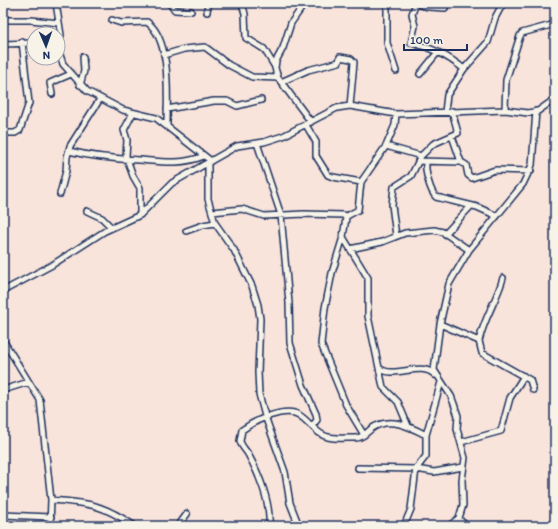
<svg xmlns="http://www.w3.org/2000/svg" width="558" height="529" viewBox="0 0 558 529" font-family="Itim,sans-serif">
<style>
.lines{fill:none;stroke-linecap:round;stroke-linejoin:round}
.minor-casing{stroke:#1b2f5e;stroke-width:8}
.minor{stroke:#f7f3e8;stroke-width:5}
</style>
<rect width="100%" height="100%" fill="#f9e4db"/>
<filter id="ink" filterUnits="userSpaceOnUse"><feTurbulence type="fractalNoise" baseFrequency=".025" numOctaves="2"/><feDisplacementMap in="SourceGraphic" scale="8" xChannelSelector="R" yChannelSelector="G"/><feConvolveMatrix kernelMatrix="1 2 1 2 8 2 1 2 1" color-interpolation-filters="sRGB"/></filter>
<g filter="url(#ink)">
<g class="lines">
<defs>
<path id="minor" d="M56 3 61 35 58 45
M169 3 175 10 191 11
M242 3 245 14 246 38 264 49 275 67
M305 3 291 23 283 48 276 61 275 68 278 78 311 122
M387 3V43L396 71
M416 3 412 14 415 26 411 43C431 47 448 56 464 69L447 95 445 112
M416 4 429 7 445 8
M207 12 208 3
M3 20H31L59 23
M112 20 121 23 147 22C172 40 167 98 167 125
M3 44 34 43
M58 49 63 64 87 91 123 110 156 118 211 161
M164 55 184 49 205 47 229 65 252 77 278 78
M464 69 488 42 495 18 503 3
M420 74 438 52
M281 82 308 70 339 62 340 57 351 59 354 62 350 106
M80 85 84 71 83 57
M52 94 50 83 71 74
M167 109 214 101H227L237 106 261 100
M505 110 506 80 520 36 522 33 555 24
M133 113 124 130 127 140 126 156 133 176 140 188V215
M306 125 316 142V156L328 175 333 177 361 182
M3 133H15L20 130 29 103 22 42
M452 136 461 162
M257 143 281 215 289 303 290 343 303 385 316 414 317 420 312 426
M386 146 421 156
M69 151C93 157 115 159 140 160 164 162 181 165 204 156
M418 161 461 162 466 165 468 175 472 178 495 170 531 171
M426 163C425 172 430 191 436 197L477 207 497 216
M208 164V199L215 223 234 250 252 286 258 305 260 319 258 372 259 394 265 416 285 472 290 503 299 526
M60 194 66 171 67 157 70 146 100 99
M87 211 102 218 112 228
M212 212 242 209 264 216 304 214 344 215 346 218 343 237 368 278V316L379 368C394 380 421 360 435 375
M345 217 358 210 361 182 386 146 395 125 396 114
M186 231 203 225 215 223
M445 234 471 206
M396 236 392 205 394 187 411 176 421 156 433 144 458 133 452 111
M343 237 332 273 325 308 321 344 346 405 364 435
M350 249 382 242 405 233 434 230 443 232 469 250
M3 291 52 265 105 231 140 215 172 183 237 146 264 142 283 136 337 108 350 106 396 114 505 110 528 113 538 111 555 99
M440 324 479 341 482 353 530 380 533 390
M3 340 40 400 51 500 50 526
M479 341C484 318 497 300 503 278
M379 368 383 387 398 402 408 426
M3 390 29 382
M461 442 501 431 510 398 524 376
M358 468 416 469 434 472 463 467
M51 500C90 503 101 504 135 526
M3 515 51 517
M458 519 467 526
M178 526 187 514
M269 526C271 503 259 474 248 454 245 449 241 446 240 441L242 430C254 421 285 406 299 415 309 421 317 435 328 437 336 439 345 438 353 438 361 439 365 434 371 429 389 416 409 426 426 435
M404 526 411 509 416 469 426 456V435L441 382
M449 526 459 518 463 505 462 480 465 458 457 429 458 416 454 404 451 396 434 370 440 324 449 284 469 250 523 184 532 165 536 111"/>
</defs>
<!-- minor casing -->
<use href="#minor" class="minor-casing"/>
<!-- minor -->
<use href="#minor" class="minor"/>
</g>
</g>
<!-- margin -->
<rect width="558" height="529" fill="none" stroke="#f7f3e8" stroke-width="16"/>
<rect x="8" y="8" width="542" height="513" fill="none" stroke="#1b2f5e" stroke-width="1.5" filter="url(#ink)"/>
<!-- north arrow -->
<g transform="translate(46 46) rotate(178)"><circle r="19" fill="#f7f3e8" stroke="#9fa5b1"/>
<path d="M0-3L7 15L0 10L-7 15Z" fill="#1b2f5e"/>
<text y="-6" font-size="11" font-weight="bold" text-anchor="middle" fill="#1b2f5e">N</text>
</g>
<!-- scale -->
<path d="M404 44v6h63v-6" fill="none" stroke="#1b2f5e" stroke-width="2"/>
<text x="410" y="44" font-size="12" fill="#1b2f5e" stroke="#f7f3e8" stroke-width="3" paint-order="stroke">100 m</text>
</svg>
